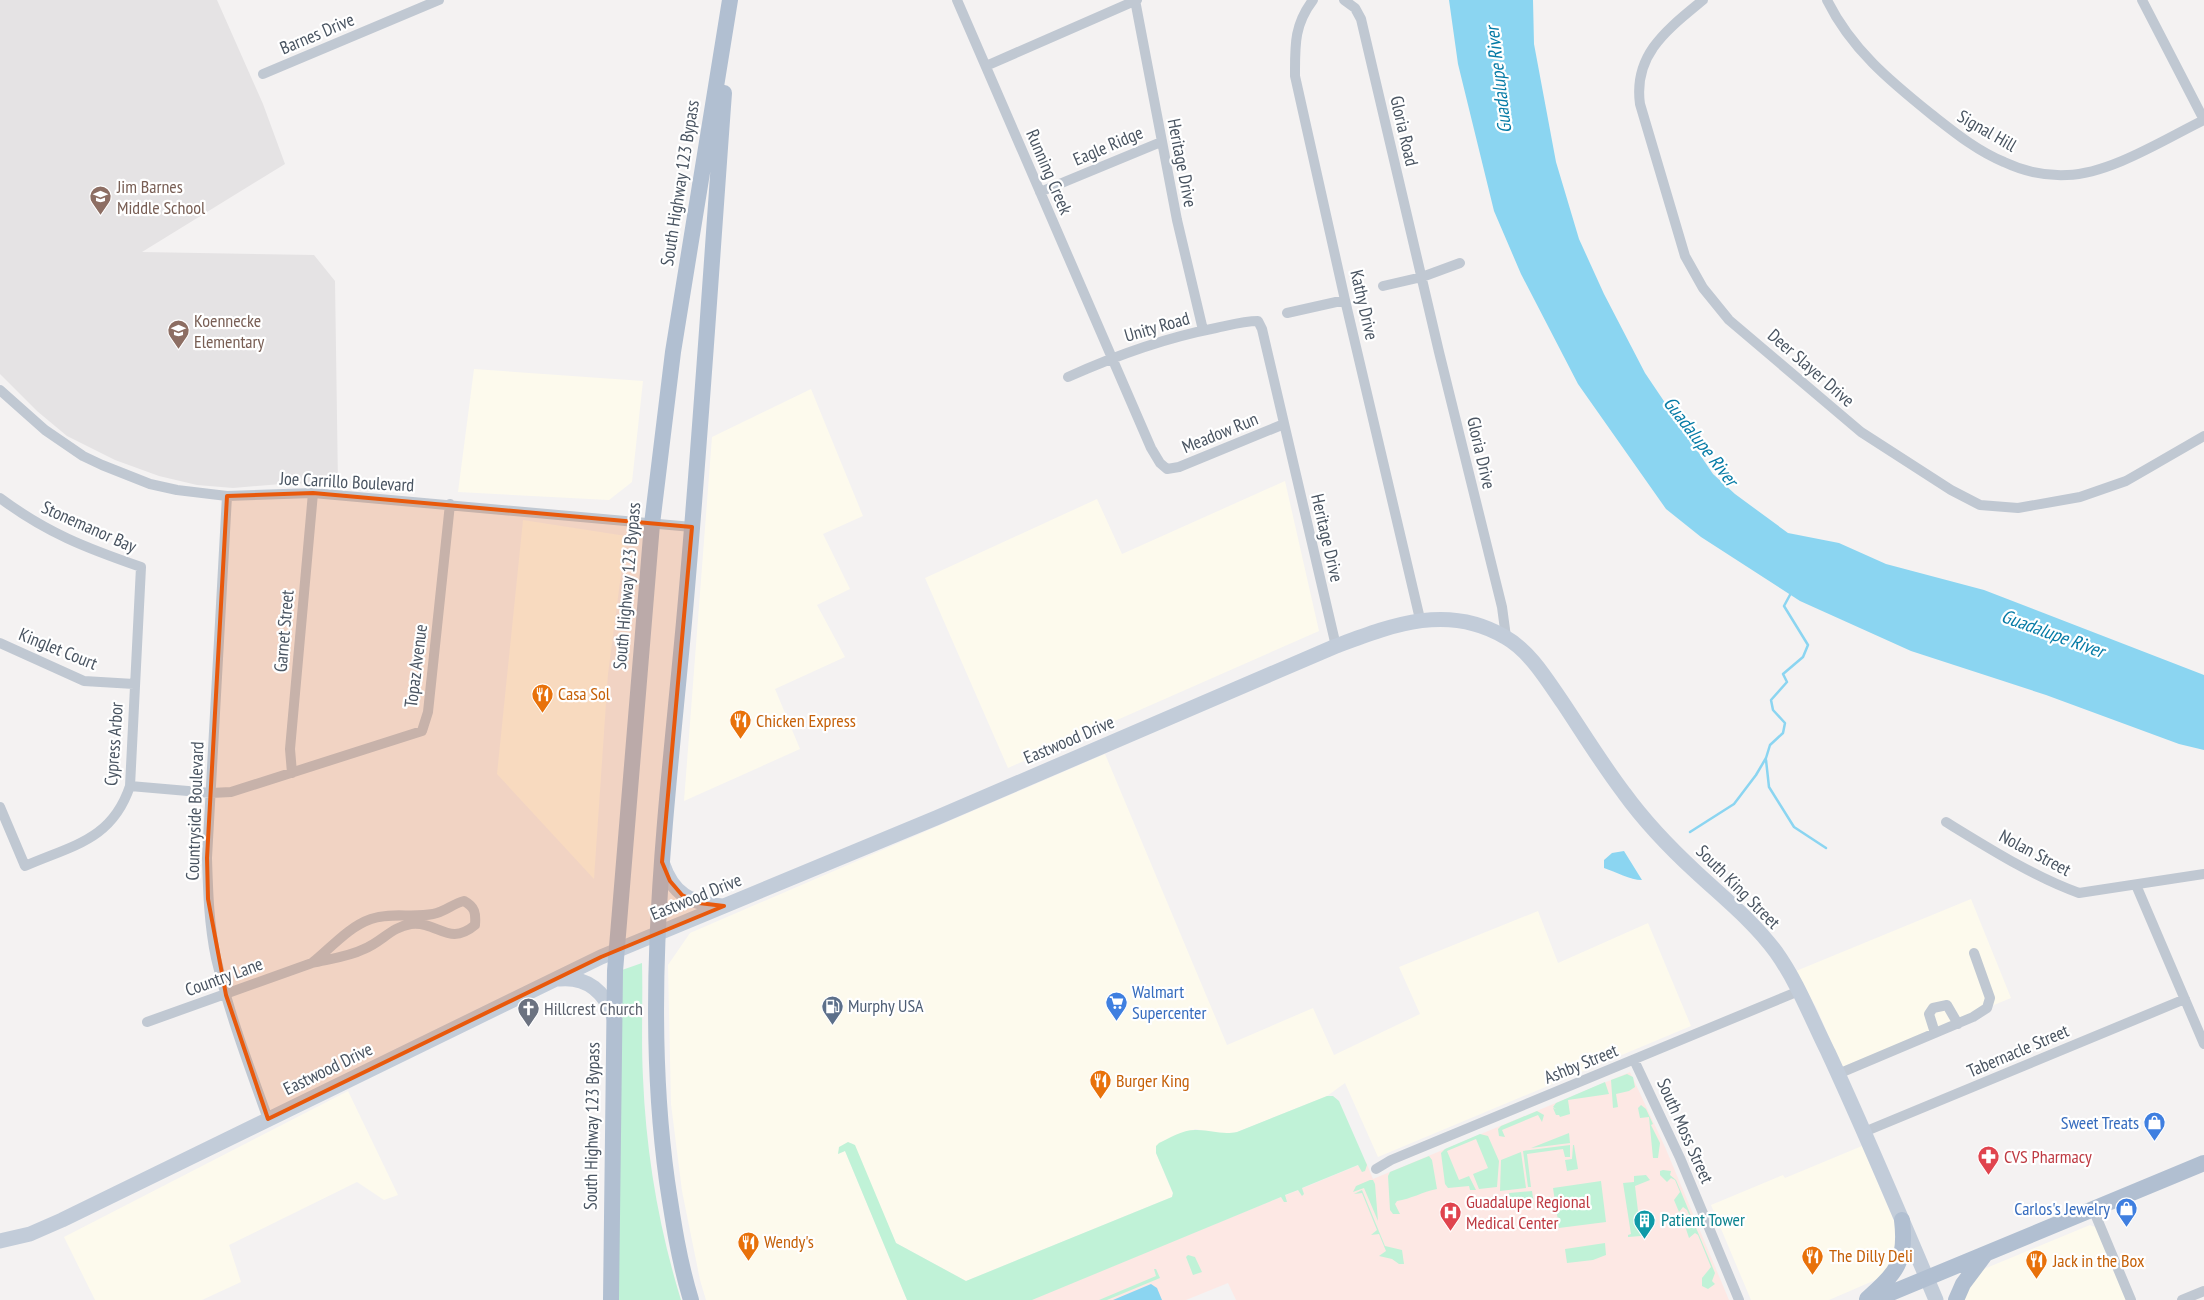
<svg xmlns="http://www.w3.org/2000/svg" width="2204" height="1300" viewBox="0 0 2204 1300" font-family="'PT Sans Narrow',sans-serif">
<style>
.commercial{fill:#fdfaed}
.education{fill:#e5e3e4}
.medical{fill:#fde8e4}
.green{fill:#c0f2d7}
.water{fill:#8bd5f1}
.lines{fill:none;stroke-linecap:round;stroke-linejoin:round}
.stream{stroke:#8bd5f1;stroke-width:2.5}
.minor{stroke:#c0c8d2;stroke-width:10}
.secondary{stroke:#c2ccd9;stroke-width:15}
.primary{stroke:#b1bfd1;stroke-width:16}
.marked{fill:#e8590c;fill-opacity:0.2;stroke:#e8590c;stroke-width:4;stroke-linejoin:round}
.labels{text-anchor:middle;stroke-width:4.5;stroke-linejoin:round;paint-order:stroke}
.street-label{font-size:18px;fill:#495461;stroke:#fff}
.education-label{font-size:18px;fill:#785e54;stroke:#fff;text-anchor:start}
.food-label{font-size:18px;fill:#c56008;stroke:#fff;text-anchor:start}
.shop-label{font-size:18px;fill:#366cbe;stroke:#fff;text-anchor:end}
.service-label{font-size:18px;fill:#4e5e75;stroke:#fff;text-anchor:start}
.worship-label{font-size:18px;fill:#5b616d;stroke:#fff;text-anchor:start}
.health-label{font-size:18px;fill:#be3a42;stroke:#fff;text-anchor:start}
.culture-label{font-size:18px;fill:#0d838f;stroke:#fff;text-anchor:start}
.water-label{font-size:19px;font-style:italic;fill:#067ba6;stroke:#fff}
</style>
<rect width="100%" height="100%" fill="#f4f2f2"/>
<!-- commercial -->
<path class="commercial" d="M474 369 643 381 632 482 609 500 458 492Z
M811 389 863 516 823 534 850 589 817 605 845 657 775 689 800 749 684 801 712 437Z
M1285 481 1319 631 1008 768 925 578 1097 499 1122 554Z
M523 520 626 536 608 674 594 879 497 774Z
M1105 754 1227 1045 1313 1008 1334 1055 1420 1014 1399 967 1538 911 1558 963 1648 923 1691 1026 1378 1157 1345 1083 1327 1096 1237 1132 1224 1135 1195 1129 1156 1153 1173 1194 1172 1197 966 1281 896 1243 852 1143 838 1154 845 1151 907 1300H706L700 1280 682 1191 671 1104 668 965 690 933Z
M1971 899 2011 998 1842 1067 1817 1009 1796 971Z
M348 1091 398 1195 384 1200 357 1182 229 1245 241 1282 202 1300H95L64 1237Z
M1862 1146 1897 1228 1900 1249 1880 1278 1829 1300H1751L1711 1205 1783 1175 1785 1178Z
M2090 1225 2097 1228 2128 1300H1959L1979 1271Z"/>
<!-- education -->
<path class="education" d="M0 0H217L263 104 285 164 142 252 314 255 335 281 338 485 293 483 233 488 197 485 159 476 115 460 67 436 37 411 0 374Z"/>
<!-- medical -->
<path class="medical" d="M1630 1072 1665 1147 1729 1300H1236L1228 1283 1186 1300H1030L1366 1162 1373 1179Z"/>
<!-- green -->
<path class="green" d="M642 963C643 1001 641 1040 643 1078 646 1153 659 1229 681 1300H619L618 1268 622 970Z
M1627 1074 1633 1077 1635 1087 1629 1091 1616 1094 1618 1107 1613 1108 1611 1080Z
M1605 1082 1609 1094 1568 1100 1570 1114 1560 1117 1559 1115H1556L1553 1108 1556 1109 1553 1107 1556 1103Z
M1327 1096H1333L1339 1101 1367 1165 1365 1171 1362 1172 1358 1165 1302 1188 1304 1194 1302 1196 1298 1190 1285 1195 1287 1202H1284L1281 1197 1032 1300H907L845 1151 838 1154 839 1147 848 1142 855 1145 896 1243 966 1281 1172 1197 1173 1193 1156 1153V1146L1159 1143C1171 1137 1184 1129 1197 1130 1212 1130 1221 1135 1237 1132Z
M1641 1105 1646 1109 1653 1124 1651 1125 1660 1143 1658 1158H1653L1649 1117 1640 1118 1638 1108Z
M1537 1111 1544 1115 1542 1122 1538 1115 1502 1130 1505 1137 1499 1136 1498 1129 1501 1126Z
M1569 1133 1570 1143 1531 1148Z
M1480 1134 1488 1136 1499 1161 1497 1187 1479 1189 1473 1174 1488 1168 1476 1139 1447 1151 1459 1180 1469 1176 1476 1190H1470L1469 1186 1448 1188 1445 1184 1441 1153 1445 1149Z
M1570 1145V1157H1565L1563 1149 1527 1154 1531 1187H1528L1523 1151Z
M1573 1145H1574L1578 1169 1567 1171 1565 1160 1572 1159Z
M1521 1152 1526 1188 1500 1191 1501 1160Z
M1429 1156 1432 1160 1437 1189C1422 1192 1411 1199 1397 1201L1395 1204 1400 1214H1393L1390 1210 1388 1176 1390 1172Z
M1663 1170 1671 1171 1670 1175 1676 1180 1715 1273 1712 1281 1715 1284 1708 1289 1702 1286V1278L1711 1267 1698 1235 1695 1233 1689 1238 1686 1229 1692 1222 1687 1210 1683 1207 1679 1212 1674 1200 1680 1192 1675 1180 1671 1178 1667 1182 1660 1175V1171Z
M1646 1175 1650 1180 1635 1186 1641 1236 1628 1237V1235L1631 1234 1623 1183 1634 1182V1176Z
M1370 1180H1373L1375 1184 1378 1221 1364 1188 1353 1192 1356 1186Z
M1601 1181 1606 1222 1559 1228 1553 1188Z
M1362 1190 1385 1246 1402 1250 1404 1264H1399L1392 1259 1379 1256 1386 1251 1379 1234 1371 1235 1377 1230 1362 1193 1354 1194Z
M1532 1191 1534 1204 1511 1207 1509 1193Z
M1605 1243 1606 1255 1593 1260 1567 1263 1565 1249Z
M1188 1255 1195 1257 1202 1272 1193 1275 1186 1257Z
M1154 1269H1156L1160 1278 1107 1300H1099L1156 1276Z"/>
<!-- water -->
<path class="water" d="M1449 0H1533L1534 44 1556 162 1579 239 1604 294 1645 373 1713 474 1735 494 1788 533 1839 543 1886 564 1984 590 2204 675V750L2179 744 2046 695 1911 651 1800 601 1701 537 1666 509 1578 384 1521 274 1494 211 1458 64Z
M1624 851 1642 880C1630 880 1616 872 1604 868V860L1612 853Z
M1151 1284 1157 1288 1162 1300H1113Z"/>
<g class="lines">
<!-- stream -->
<path class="stream" d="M1766 760 1769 787 1794 827 1826 848
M1690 832 1734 804 1756 775 1766 758 1770 745 1783 733 1785 723 1773 710 1771 700 1787 682 1783 674 1803 657 1808 645 1784 606 1791 593"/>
<!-- minor -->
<path class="minor" d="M957 0 1151 448 1160 463 1167 469 1179 467 1284 424
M1135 0 1177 220 1203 330
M1313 0C1294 25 1295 45 1295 76L1345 300 1420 619
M1344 0 1355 8 1361 19 1439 352 1502 607 1506 637
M1703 0C1668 29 1633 54 1640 104L1685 256 1703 288 1729 320 1861 432 1951 490 1980 505 2018 508 2080 497 2126 481 2204 436
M1827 0C1851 49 1890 81 1931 114 1954 132 1977 151 2004 162 2023 171 2046 176 2067 175 2110 174 2165 139 2204 120
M2142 0 2204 120
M986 66 1137 0
M263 74 439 0
M1040 192 1161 142
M1383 286 1422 277 1460 263
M1287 313 1345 300
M1068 377C1117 355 1164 338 1216 328 1230 325 1244 321 1258 321L1262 329 1336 646
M0 390 45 430 83 456 102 465 150 484 177 490 227 496 313 493 692 527
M227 496 207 858C208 892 209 925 216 958 229 1013 249 1066 268 1119
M0 498C47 533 86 548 141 567L130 786C112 840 73 845 25 866L0 807
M0 643 84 681 134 684
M292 773 290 749 313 493
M130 786 211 793 231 792 422 731 428 712 450 504
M1946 822C1987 847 2034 877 2079 893L2204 874
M2136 885 2204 1044
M464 901C475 907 476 913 475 925 449 947 438 921 411 924 391 927 382 942 364 949 348 957 329 959 312 963 331 948 348 927 371 919 391 912 412 918 433 914 445 912 452 904 464 901Z
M147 1022 312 963
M1935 1033 1929 1014 1933 1008 1947 1005 1958 1024
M1634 1060 1680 1158 1739 1300
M1838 1074 1973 1017 1987 1008 1990 998 1974 953
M1864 1132 2185 999
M1376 1169 1391 1160 1799 991
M2093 1209 2131 1300
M2182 1300 2204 1291"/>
<!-- secondary -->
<path class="secondary" d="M662 862C673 895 690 903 723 906
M559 979C588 976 605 992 614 1018
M0 1241 30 1234 62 1220 601 957 936 818 1336 646C1392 625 1448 603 1505 637 1530 651 1547 680 1563 703 1583 733 1602 764 1624 793 1645 822 1670 848 1696 872 1724 898 1753 921 1776 952 1798 983 1811 1018 1828 1052 1866 1134 1901 1217 1936 1300"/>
<!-- primary -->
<path class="primary" d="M1867 1299C1897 1272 1907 1261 1902 1220
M611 1300 615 971 652 524 673 352 730 0
M691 1300C679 1261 673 1221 667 1181 641 994 667 808 684 622 700 446 711 269 724 93
M1874 1300 2204 1163
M1956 1300 1963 1284 1984 1256"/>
</g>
<!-- marked area -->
<path class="marked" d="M313 493 692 527 662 862 670 881 682 895 699 903 724 906 601 957 268 1119 226 995 208 899 207 858 227 496Z"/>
<!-- icons -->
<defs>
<symbol id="school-pin" viewBox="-11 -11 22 30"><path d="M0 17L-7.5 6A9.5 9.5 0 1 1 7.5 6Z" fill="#8d6e63" stroke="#fff"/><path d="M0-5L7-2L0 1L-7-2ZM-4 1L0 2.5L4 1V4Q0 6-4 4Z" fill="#fff"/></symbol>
<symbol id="restaurant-pin" viewBox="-11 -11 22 30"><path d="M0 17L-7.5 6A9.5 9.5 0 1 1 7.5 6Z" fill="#e8710a" stroke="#fff"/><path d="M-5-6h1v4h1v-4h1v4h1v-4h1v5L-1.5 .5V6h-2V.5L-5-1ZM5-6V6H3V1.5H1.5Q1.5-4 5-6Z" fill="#fff"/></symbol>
<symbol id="supermarket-pin" viewBox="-11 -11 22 30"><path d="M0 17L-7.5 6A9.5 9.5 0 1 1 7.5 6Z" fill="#3f7fe0" stroke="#fff"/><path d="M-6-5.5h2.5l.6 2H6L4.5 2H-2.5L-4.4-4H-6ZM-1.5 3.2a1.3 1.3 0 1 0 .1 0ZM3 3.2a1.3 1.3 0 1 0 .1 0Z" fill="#fff"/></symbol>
<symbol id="fuel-pin" viewBox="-11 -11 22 30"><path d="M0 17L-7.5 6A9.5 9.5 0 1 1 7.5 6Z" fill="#5c6f8a" stroke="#fff"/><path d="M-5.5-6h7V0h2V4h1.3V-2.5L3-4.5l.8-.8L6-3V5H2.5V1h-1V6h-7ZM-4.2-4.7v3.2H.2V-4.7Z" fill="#fff"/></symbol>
<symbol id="church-pin" viewBox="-11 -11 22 30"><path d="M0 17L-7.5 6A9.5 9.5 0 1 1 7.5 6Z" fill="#6b7280" stroke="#fff"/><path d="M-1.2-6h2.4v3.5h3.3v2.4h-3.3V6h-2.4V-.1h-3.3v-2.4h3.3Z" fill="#fff"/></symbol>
<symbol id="shop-pin" viewBox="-11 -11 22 30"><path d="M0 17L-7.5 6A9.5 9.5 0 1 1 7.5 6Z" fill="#3f7fe0" stroke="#fff"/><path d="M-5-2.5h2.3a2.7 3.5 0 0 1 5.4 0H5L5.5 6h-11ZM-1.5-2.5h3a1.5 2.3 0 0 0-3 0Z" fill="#fff"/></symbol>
<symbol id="pharmacy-pin" viewBox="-11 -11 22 30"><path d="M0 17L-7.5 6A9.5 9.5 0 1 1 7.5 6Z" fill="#e0444e" stroke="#fff"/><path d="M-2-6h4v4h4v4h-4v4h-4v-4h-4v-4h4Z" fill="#fff"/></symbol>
<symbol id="hospital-pin" viewBox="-11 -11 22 30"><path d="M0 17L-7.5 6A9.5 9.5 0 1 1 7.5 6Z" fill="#e0444e" stroke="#fff"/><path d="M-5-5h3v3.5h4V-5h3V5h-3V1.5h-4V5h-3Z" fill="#fff"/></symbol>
<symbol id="building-pin" viewBox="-11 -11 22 30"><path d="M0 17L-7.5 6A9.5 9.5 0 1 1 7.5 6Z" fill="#0f9aa8" stroke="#fff"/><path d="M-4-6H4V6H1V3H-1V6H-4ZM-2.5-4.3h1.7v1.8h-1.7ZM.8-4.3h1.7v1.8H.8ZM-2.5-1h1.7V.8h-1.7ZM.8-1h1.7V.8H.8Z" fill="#fff"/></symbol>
</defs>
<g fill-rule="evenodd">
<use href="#school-pin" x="88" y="184" width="25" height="34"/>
<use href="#school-pin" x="166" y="318" width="25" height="34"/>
<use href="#restaurant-pin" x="530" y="682" width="25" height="34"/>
<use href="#restaurant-pin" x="728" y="708" width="25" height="34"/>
<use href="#supermarket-pin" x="1104" y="990" width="25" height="34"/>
<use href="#fuel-pin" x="820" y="994" width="25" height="34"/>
<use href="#church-pin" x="516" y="996" width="25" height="34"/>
<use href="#restaurant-pin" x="1088" y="1068" width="25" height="34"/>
<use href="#shop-pin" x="2142" y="1110" width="25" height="34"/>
<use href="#pharmacy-pin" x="1976" y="1144" width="25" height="34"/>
<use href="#shop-pin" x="2114" y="1196" width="25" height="34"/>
<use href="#hospital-pin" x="1438" y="1200" width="25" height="34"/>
<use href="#building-pin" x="1632" y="1208" width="25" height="34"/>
<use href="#restaurant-pin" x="736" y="1230" width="25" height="34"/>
<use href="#restaurant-pin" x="1800" y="1244" width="25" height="34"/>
<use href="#restaurant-pin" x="2024" y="1248" width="25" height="34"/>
</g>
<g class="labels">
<!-- street labels -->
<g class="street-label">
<text transform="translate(317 34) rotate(-23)" y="6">Barnes Drive</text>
<text transform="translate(1404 131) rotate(77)" y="6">Gloria Road</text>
<text transform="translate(1987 131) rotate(30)" y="6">Signal Hill</text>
<text transform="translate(1108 146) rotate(-23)" y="6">Eagle Ridge</text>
<text transform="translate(1182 163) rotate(79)" y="6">Heritage Drive</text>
<text transform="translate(1049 172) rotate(67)" y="6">Running Creek</text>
<text transform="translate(680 183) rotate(-81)" y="6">South Highway 123 Bypass</text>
<text transform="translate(1364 305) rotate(77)" y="6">Kathy Drive</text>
<text transform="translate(1157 327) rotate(-16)" y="6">Unity Road</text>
<text transform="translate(1811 368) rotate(41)" y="6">Deer Slayer Drive</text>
<text transform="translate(1220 433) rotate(-22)" y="6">Meadow Run</text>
<text transform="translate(1481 453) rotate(77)" y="6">Gloria Drive</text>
<text transform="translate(347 482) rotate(3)" y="6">Joe Carrillo Boulevard</text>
<text transform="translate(89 527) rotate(24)" y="6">Stonemanor Bay</text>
<text transform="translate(1327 538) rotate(77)" y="6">Heritage Drive</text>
<text transform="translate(627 586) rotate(-85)" y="6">South Highway 123 Bypass</text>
<text transform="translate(284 631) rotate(-85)" y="6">Garnet Street</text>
<text transform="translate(58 649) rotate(22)" y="6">Kinglet Court</text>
<text transform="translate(416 666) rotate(-83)" y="6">Topaz Avenue</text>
<text transform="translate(1069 740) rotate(-23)" y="6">Eastwood Drive</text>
<text transform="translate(114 744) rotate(-86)" y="6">Cypress Arbor</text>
<text transform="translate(195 811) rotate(-88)" y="6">Countryside Boulevard</text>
<text transform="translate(2035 853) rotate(28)" y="6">Nolan Street</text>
<text transform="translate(1738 887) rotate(45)" y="6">South King Street</text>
<text transform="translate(696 897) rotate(-22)" y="6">Eastwood Drive</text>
<text transform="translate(224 977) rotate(-20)" y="6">Country Lane</text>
<text transform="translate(2018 1051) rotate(-23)" y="6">Tabernacle Street</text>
<text transform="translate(1581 1064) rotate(-22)" y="6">Ashby Street</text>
<text transform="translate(328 1069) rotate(-26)" y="6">Eastwood Drive</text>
<text transform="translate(592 1126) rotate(-89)" y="6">South Highway 123 Bypass</text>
<text transform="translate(1685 1131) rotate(66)" y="6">South Moss Street</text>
</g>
<!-- education labels -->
<g class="education-label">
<text x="117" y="193">Jim Barnes<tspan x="117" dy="21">Middle School</tspan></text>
<text x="194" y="327">Koennecke<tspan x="194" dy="21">Elementary</tspan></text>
</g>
<!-- food labels -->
<g class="food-label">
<text x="558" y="700">Casa Sol</text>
<text x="756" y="727">Chicken Express</text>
<text x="1116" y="1087">Burger King</text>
<text x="764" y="1248">Wendy's</text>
<text x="1829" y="1262">The Dilly Deli</text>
<text x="2053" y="1267">Jack in the Box</text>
</g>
<!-- shop labels -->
<g class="shop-label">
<text x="1132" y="998" text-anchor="start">Walmart<tspan x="1132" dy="21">Supercenter</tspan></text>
<text x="2139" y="1129">Sweet Treats</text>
<text x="2110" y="1215">Carlos's Jewelry</text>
</g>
<!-- service labels -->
<g class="service-label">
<text x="848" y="1012">Murphy USA</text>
</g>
<!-- worship labels -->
<g class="worship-label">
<text x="544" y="1015">Hillcrest Church</text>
</g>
<!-- health labels -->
<g class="health-label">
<text x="2004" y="1163">CVS Pharmacy</text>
<text x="1466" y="1208">Guadalupe Regional<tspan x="1466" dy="21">Medical Center</tspan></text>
</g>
<!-- culture labels -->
<g class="culture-label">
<text x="1661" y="1226">Patient Tower</text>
</g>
<!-- water labels -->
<g class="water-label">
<text transform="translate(1498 80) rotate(-97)" y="7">Guadalupe River</text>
<text transform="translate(1701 441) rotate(52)" y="7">Guadalupe River</text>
<text transform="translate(2053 633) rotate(20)" y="7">Guadalupe River</text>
</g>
</g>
</svg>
